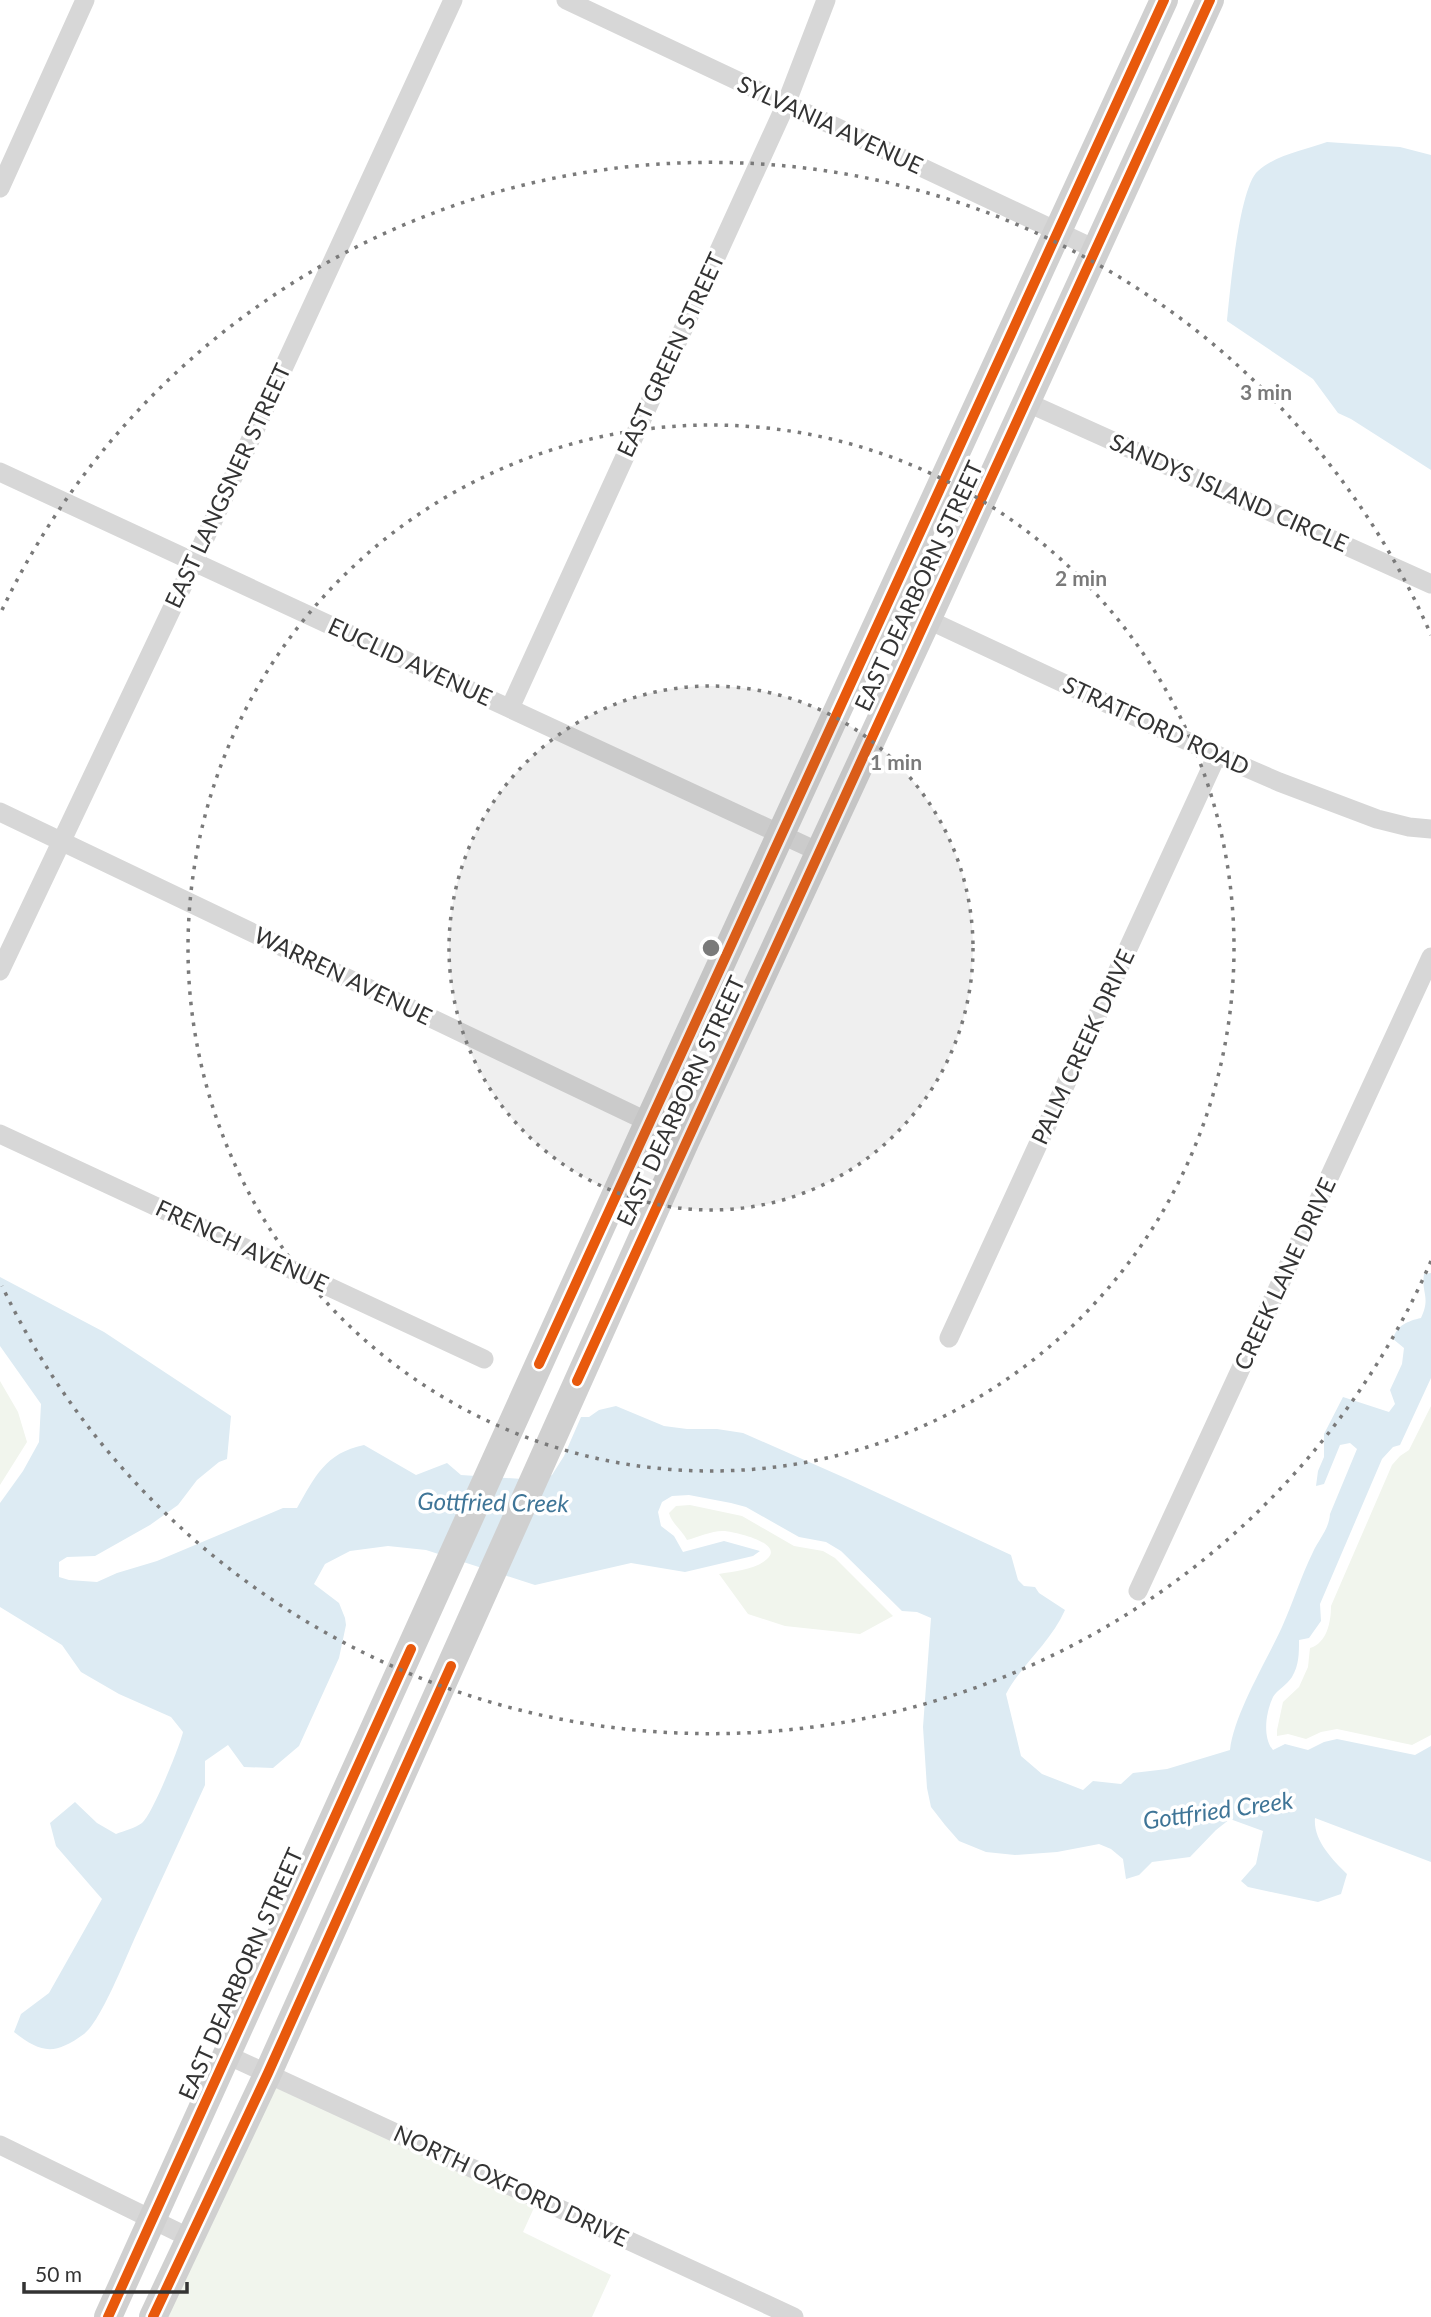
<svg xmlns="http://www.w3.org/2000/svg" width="1431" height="2317" viewBox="0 0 1431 2317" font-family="Lato,sans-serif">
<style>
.green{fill:#f1f5ed}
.water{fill:#ddebf3}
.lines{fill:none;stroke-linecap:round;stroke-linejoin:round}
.minor{stroke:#d7d7d7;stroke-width:19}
.secondary{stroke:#d0d0d0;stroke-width:28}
.cycleway-casing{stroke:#fff;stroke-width:15}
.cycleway{stroke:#e8590c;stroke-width:10}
.ring{fill:none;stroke:#7a7a7a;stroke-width:3.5;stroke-dasharray:3.5 7}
.labels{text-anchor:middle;stroke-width:7;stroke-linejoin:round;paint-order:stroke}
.street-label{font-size:23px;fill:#333;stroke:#fff}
.water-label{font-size:24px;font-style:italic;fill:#3f7597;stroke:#fff}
.centre{fill:#7a7a7a;stroke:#fff;stroke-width:3.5}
.ring-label{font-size:21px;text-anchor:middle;font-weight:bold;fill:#7a7a7a;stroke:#fff;stroke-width:7;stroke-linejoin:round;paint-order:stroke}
</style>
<rect width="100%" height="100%" fill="#fff"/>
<!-- green -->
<path class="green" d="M0 1381 18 1412 27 1442 0 1485Z
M1431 1406V1735L1412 1745 1337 1729 1321 1732 1306 1739 1288 1734 1277 1736V1730L1283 1702 1299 1687 1308 1667 1310 1648C1327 1643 1331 1622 1331 1606L1392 1465 1400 1456 1409 1450Z
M690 1505 742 1516 794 1546 823 1551 835 1558 893 1616 860 1634 785 1626 748 1614 719 1574C734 1571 755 1570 767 1559 785 1543 735 1532 725 1531 713 1530 698 1537 687 1540 682 1530 672 1524 669 1513L676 1506Z
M280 2075 542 2190 523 2232 611 2275 592 2317H168Z"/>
<!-- water -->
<path class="water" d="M1327 142 1400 147 1431 155V470L1351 419 1338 413 1313 379 1227 321C1230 292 1239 187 1258 171 1275 155 1305 150 1327 142Z
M1431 1273V1378L1400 1445 1393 1447 1382 1459 1320 1604 1321 1621 1309 1638 1299 1640C1299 1654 1299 1665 1292 1677 1287 1685 1277 1690 1273 1697 1266 1712 1262 1737 1273 1750L1285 1744 1308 1750 1324 1742 1337 1739 1415 1755 1431 1746V1862L1315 1818C1313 1840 1332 1859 1347 1874L1341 1894 1318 1902 1248 1887 1241 1881 1256 1864 1263 1831 1230 1819 1216 1830 1190 1857 1152 1862 1139 1875 1126 1879 1123 1859 1111 1849 1099 1844 1057 1852 1015 1855 986 1852 959 1841 945 1825 931 1807 927 1788 923 1727 931 1618 917 1612 902 1611 841 1551 826 1542 799 1537 746 1507 731 1503 689 1495 672 1496 662 1502 658 1512 661 1526 674 1536 683 1552 724 1541 760 1551 753 1556 685 1572 631 1563 535 1585 426 1550 388 1546 350 1551 325 1564 314 1584 339 1603 345 1618 346 1625 339 1658 299 1746 273 1768 244 1767 228 1745 205 1761V1785C183 1834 160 1882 138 1931 128 1952 101 2022 84 2034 55 2055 42 2054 14 2032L21 2014 49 1993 102 1899 56 1846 50 1823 75 1802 97 1823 116 1834C124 1831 135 1828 142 1823 152 1815 180 1746 183 1732L171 1717 119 1694 81 1672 62 1645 0 1607V1503L23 1471 39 1442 41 1404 0 1346V1277L104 1332 231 1416 227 1459 219 1462 197 1480 178 1505 150 1525 95 1556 67 1557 59 1562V1577L69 1580 97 1582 117 1573 157 1561 283 1508H297C315 1477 325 1453 364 1445L416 1475 447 1463 461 1475 537 1480 552 1475 564 1456 581 1417H589L599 1410 616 1406 664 1426 687 1429H717L743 1433 852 1481 1011 1555 1018 1580 1024 1586 1035 1587 1039 1593 1065 1610C1051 1642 1022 1664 1006 1694L1021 1756 1042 1774 1083 1790 1093 1781 1121 1784 1133 1773 1167 1769 1230 1750C1234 1714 1266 1662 1282 1627 1293 1603 1301 1576 1313 1552 1319 1539 1329 1529 1330 1514L1357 1449 1350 1443 1340 1445 1324 1484 1316 1486 1318 1471 1324 1457V1434L1343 1397 1389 1412 1395 1404 1390 1390 1402 1364 1404 1348 1393 1339C1397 1325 1408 1321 1421 1318 1431 1297 1421 1293 1424 1274Z"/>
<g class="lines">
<!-- minor -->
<path class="minor" d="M566 0 1095 249
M0 188 85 0
M1026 402 1431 584
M0 472 819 852
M888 601 1217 755 1279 782 1377 819 1409 827 1431 829
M510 708 786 104 826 0
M0 812 686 1140
M0 971 194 562 453 0
M0 1134 484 1359
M949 1338 1217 755
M1138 1591 1431 957
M227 2055 794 2317
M0 2145 190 2238"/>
<!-- secondary -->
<path class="secondary" d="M108 2317 648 1123 1164 0
M153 2317 268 2073 686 1140 927 620 1210 0"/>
<defs>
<path id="cycleway" d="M539 1364 1164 0
M577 1381 1210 0
M108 2317 411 1649
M153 2317 268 2073 451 1666"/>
</defs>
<!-- cycleway casing -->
<use href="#cycleway" class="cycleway-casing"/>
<!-- cycleway -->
<use href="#cycleway" class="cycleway"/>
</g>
<!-- distance rings -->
<circle cx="711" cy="948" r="262" fill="#7a7a7a" fill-opacity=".12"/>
<g class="ring">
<circle cx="711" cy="948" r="262"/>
<circle cx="711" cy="948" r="523"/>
<path d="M1431 1261A785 785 0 0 1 2 1286M2 610A785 785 0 0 1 1431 635"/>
</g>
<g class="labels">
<!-- street labels -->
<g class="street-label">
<text transform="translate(830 125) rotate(25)" y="8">SYLVANIA AVENUE</text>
<text transform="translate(671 355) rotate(-65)" y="8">EAST GREEN STREET</text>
<text transform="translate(228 486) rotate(-65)" y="8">EAST LANGSNER STREET</text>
<text transform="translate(1229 493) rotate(24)" y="8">SANDYS ISLAND CIRCLE</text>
<text transform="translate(919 586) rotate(-65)" y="8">EAST DEARBORN STREET</text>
<text transform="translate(410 662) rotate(25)" y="8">EUCLID AVENUE</text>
<text transform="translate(1156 726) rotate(25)" y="8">STRATFORD ROAD</text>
<text transform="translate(343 976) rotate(26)" y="8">WARREN AVENUE</text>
<text transform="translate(1083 1047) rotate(-65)" y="8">PALM CREEK DRIVE</text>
<text transform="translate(681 1101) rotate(-65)" y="8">EAST DEARBORN STREET</text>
<text transform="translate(242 1246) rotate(25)" y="8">FRENCH AVENUE</text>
<text transform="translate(1285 1274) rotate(-65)" y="8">CREEK LANE DRIVE</text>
<text transform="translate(241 1974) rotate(-66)" y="8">EAST DEARBORN STREET</text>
<text transform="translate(511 2186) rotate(25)" y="8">NORTH OXFORD DRIVE</text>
</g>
<!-- water labels -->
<g class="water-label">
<text transform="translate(493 1503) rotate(1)" y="8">Gottfried Creek</text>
<text transform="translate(1218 1811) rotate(-8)" y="8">Gottfried Creek</text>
</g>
</g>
<circle cx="711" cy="948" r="10" class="centre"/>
<g class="ring-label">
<text x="1266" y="400">3 min</text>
<text x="1081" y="586">2 min</text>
<text x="896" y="770">1 min</text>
</g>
<!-- scale -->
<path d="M24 2282v10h163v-10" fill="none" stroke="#333333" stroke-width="3.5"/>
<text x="35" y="2282" font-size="21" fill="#333333" stroke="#ffffff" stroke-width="5" paint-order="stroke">50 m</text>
</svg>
